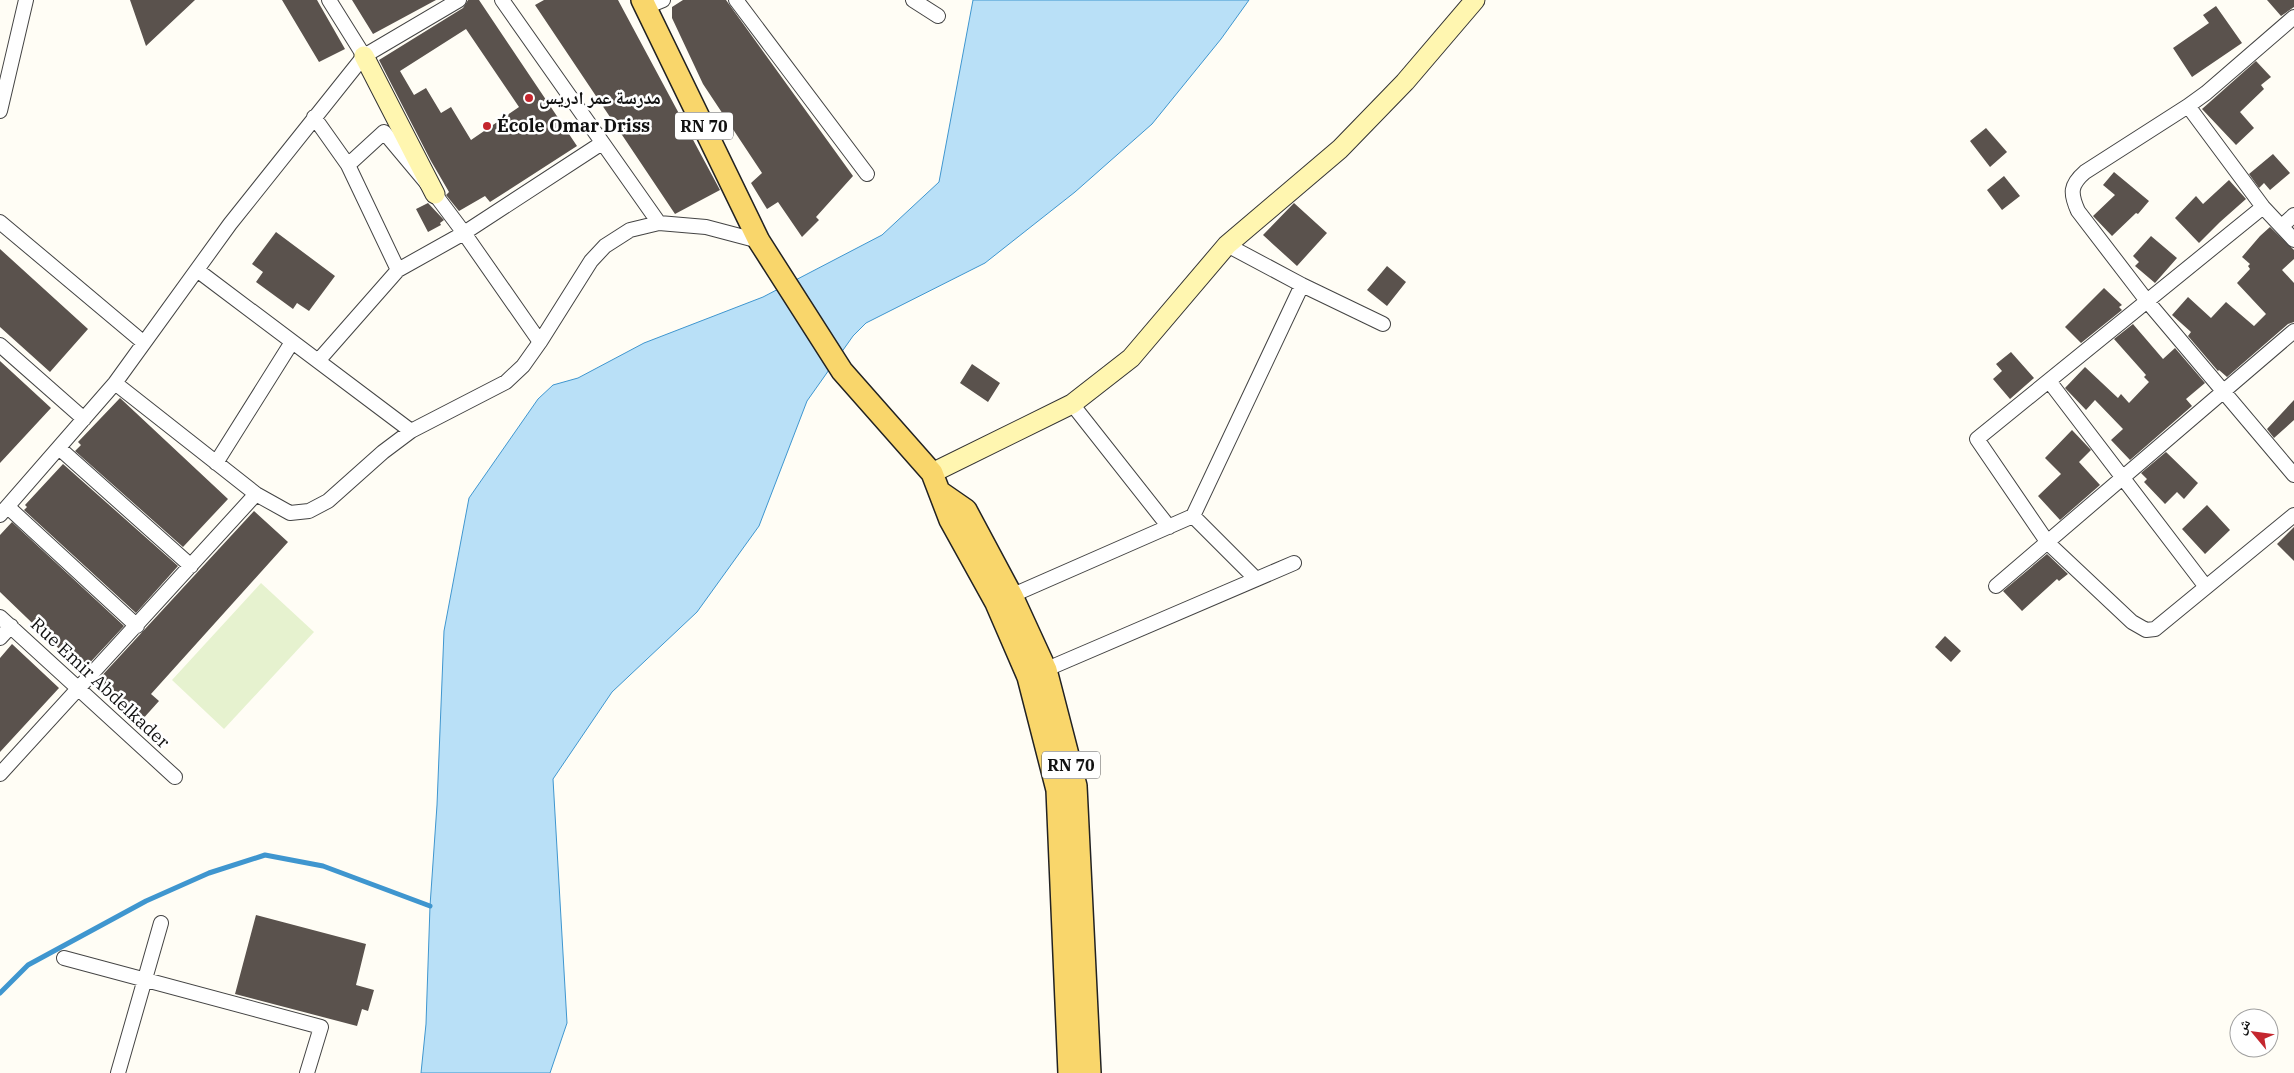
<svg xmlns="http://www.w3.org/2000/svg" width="2294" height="1073" viewBox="0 0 2294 1073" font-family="'IBM Plex Serif','Noto Naskh Arabic',serif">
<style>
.pitch{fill:#e6f2cf}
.water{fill:#b9e0f7;stroke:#3f96cf}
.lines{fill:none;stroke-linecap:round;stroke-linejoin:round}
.stream{stroke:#3f96cf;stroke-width:5}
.building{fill:#5a524d;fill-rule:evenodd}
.street-casing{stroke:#444;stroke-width:16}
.secondary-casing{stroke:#333;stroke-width:21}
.primary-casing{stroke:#222;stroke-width:24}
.street{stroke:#fff;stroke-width:14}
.secondary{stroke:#fff6b0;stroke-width:19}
.primary{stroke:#f9d66b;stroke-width:21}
.poi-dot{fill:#c4262e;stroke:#fff;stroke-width:2}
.labels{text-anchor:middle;stroke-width:5;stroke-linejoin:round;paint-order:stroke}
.shield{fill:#fff;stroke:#585858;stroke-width:1}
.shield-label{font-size:16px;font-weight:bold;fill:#111}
.poi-label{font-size:18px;font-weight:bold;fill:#111;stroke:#fff;text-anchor:start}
.street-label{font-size:18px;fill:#111;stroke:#fff}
</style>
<rect width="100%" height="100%" fill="#fffdf5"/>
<!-- pitch -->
<path class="pitch" d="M261 583 314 632 224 729 172 680Z"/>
<!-- water -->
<path class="water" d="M973 0H1249L1221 39 1152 124 1075 192 985 263 866 323 853 336 807 401 759 526 697 612 612 692 553 779 567 1023 550 1073H421L426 1024 430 906 437 805 444 631 469 498 538 399 553 385 578 378 644 343 763 297 882 235 939 182Z"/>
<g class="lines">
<!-- stream -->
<path class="stream" d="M0 993 28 965 146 901 209 873 265 855 323 866 430 906"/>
</g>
<!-- building -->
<path class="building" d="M130 0H195L146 46Z
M282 0H317L345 49 319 62Z
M352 0H436L373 34Z
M468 0H479L577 146 490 202 485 196 459 211 446 195 449 192 431 161 379 60 463 8ZM466 29 519 107 471 140 451 107 441 113 426 88 414 95 400 71Z
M544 0H618L720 190 675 214 535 5Z
M683 0H726L853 176 816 217 819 220 802 237 778 202 767 209 751 183 762 173 703 84 672 18V7Z
M2267 0H2294V7L2281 16Z
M2216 6 2242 43 2192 77 2173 48 2209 23 2203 15Z
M2256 61 2271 77 2261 85 2264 89 2240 112 2254 128 2236 145 2202 109Z
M1986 128 2007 152 1990 167 1970 141Z
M2273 154 2290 173 2270 190 2264 183 2259 188 2249 174Z
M2114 172 2149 201 2138 214 2136 213 2112 236 2093 216 2115 195 2103 185Z
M2004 176 2020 196 2002 210 1987 190Z
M2229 180 2246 199 2220 222 2199 243 2175 218 2196 196 2203 204Z
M428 203 444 220 440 223 441 225 428 232 416 209Z
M1294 203 1327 233 1297 266 1263 235Z
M2270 227 2294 250V259L2282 270 2294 283V322L2288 324 2227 377 2219 370 2218 371 2188 336 2191 332 2172 315 2188 297 2211 318 2226 302 2254 326 2266 314 2237 283 2250 269 2248 266 2250 264 2242 257 2260 236Z
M276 232 335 276 309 311 297 303 293 309 256 282 263 272 252 264Z
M2151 236 2177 258 2155 283 2135 266 2139 262 2133 256Z
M0 249 88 329 50 372 0 327Z
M1387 266 1406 282 1387 306 1367 290Z
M2104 288 2122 305 2119 307 2122 310 2081 343 2065 327Z
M2133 324 2163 359 2175 348 2205 383 2186 399 2192 406 2130 460 2111 440 2123 429 2095 400 2086 410 2065 388 2085 367 2118 398 2121 394 2129 403 2149 382 2144 377 2146 375 2114 339Z
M2011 352 2034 378 2010 399 1993 379 2002 371 1996 364Z
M0 361 51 408 0 463Z
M972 364 1000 383 988 402 960 383Z
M120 398 228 499 183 547 75 451 81 445 78 442Z
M2294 400V420L2274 438 2267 429Z
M2072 430 2091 450 2079 462 2100 485 2060 520 2038 496 2061 474 2045 458Z
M2166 452 2198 483 2184 499 2177 492 2165 504 2144 482 2147 479 2141 473Z
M63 464 178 566 136 613 24 510 27 507 25 505Z
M2207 505 2230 530 2205 554 2182 529Z
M254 511 288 542 151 694 159 701 141 721 97 681Z
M12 522 124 626 84 669 81 666 79 668 0 592V535Z
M2294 527V561L2277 544Z
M2047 554 2068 574 2059 581 2057 579 2022 611 2003 591Z
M1945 636 1961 651 1951 662 1935 647Z
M12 644 59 688 0 752V658Z
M256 915 366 944 356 985 374 990 368 1011 362 1009 357 1026 235 994Z"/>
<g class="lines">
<defs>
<path id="street" d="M329 0 364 56
M502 0 659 223
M736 0 867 174
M913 0 938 16
M646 7 663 0
M2294 17 2206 93 2188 106 2263 207 2294 240
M2188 106 2085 172C2070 185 2070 193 2078 211L2147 301 2294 475
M0 111 26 0
M314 117 348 165 384 132 425 181 464 233 540 342
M348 165 398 270
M2263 207 1977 439 2048 543 2132 622 2146 630 2155 629 2294 515
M0 222 144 343
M2282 226 2294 215
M1227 245 1302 285 1383 324
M197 270 411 431
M0 345 84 419
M318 361 398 270 464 233 602 143
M2049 381 2206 587
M115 383 256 494 290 513 309 511 328 501 383 452 411 431 506 382 523 366 540 342 591 261 605 246 630 230 659 223 706 227 759 241
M1072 404 1169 527
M59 448 191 566
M216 463 292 342
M8 507 137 626
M0 515 115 383 230 224 364 56 459 0
M1193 516 1256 579
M1996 586 2294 331
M1006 598 1193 516 1302 285
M0 617 175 777
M0 638 11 626
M1040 672 1294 563
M0 774 256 494
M64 958 321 1027 307 1073
M118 1073 161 923"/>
<path id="secondary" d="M364 56 435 194
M932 473 1072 404 1131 358 1227 245 1340 149 1405 82 1475 0"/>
<path id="primary" d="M642 0 759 241 842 371 932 473 950 520 996 603 1028 677 1057 790 1069 1073
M940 492 966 510 1012 596 1046 670 1076 786 1090 1073"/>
</defs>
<!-- street casing -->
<use href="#street" class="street-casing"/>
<!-- secondary casing -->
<use href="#secondary" class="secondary-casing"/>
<!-- primary casing -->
<use href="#primary" class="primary-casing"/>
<!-- street -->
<use href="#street" class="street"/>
<!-- secondary -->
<use href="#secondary" class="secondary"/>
<!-- primary -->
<use href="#primary" class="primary"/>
</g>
<!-- markers -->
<g class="poi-dot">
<circle cx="529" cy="98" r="5"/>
<circle cx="487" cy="126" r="5"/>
</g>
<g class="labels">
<!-- shield labels -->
<g class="shield">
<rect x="675" y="112.5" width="58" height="27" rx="4"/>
<rect x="1042" y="751.5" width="58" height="27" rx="4"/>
</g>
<g class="shield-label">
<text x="704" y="132">RN 70</text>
<text x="1071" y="771">RN 70</text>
</g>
<!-- poi labels -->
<g class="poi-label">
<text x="539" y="104">مدرسة عمر ادريس</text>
<text x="497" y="132">École Omar Driss</text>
</g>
<!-- street labels -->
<g class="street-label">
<text transform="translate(100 683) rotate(43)" y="6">Rue Emir Abdelkader</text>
</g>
</g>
<!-- north arrow -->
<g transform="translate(2254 1033) rotate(299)"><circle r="24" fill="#ffffff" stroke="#a0a0a0"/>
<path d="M0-4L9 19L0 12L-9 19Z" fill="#c4262e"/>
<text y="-8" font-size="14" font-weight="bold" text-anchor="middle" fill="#111111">ش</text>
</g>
</svg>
